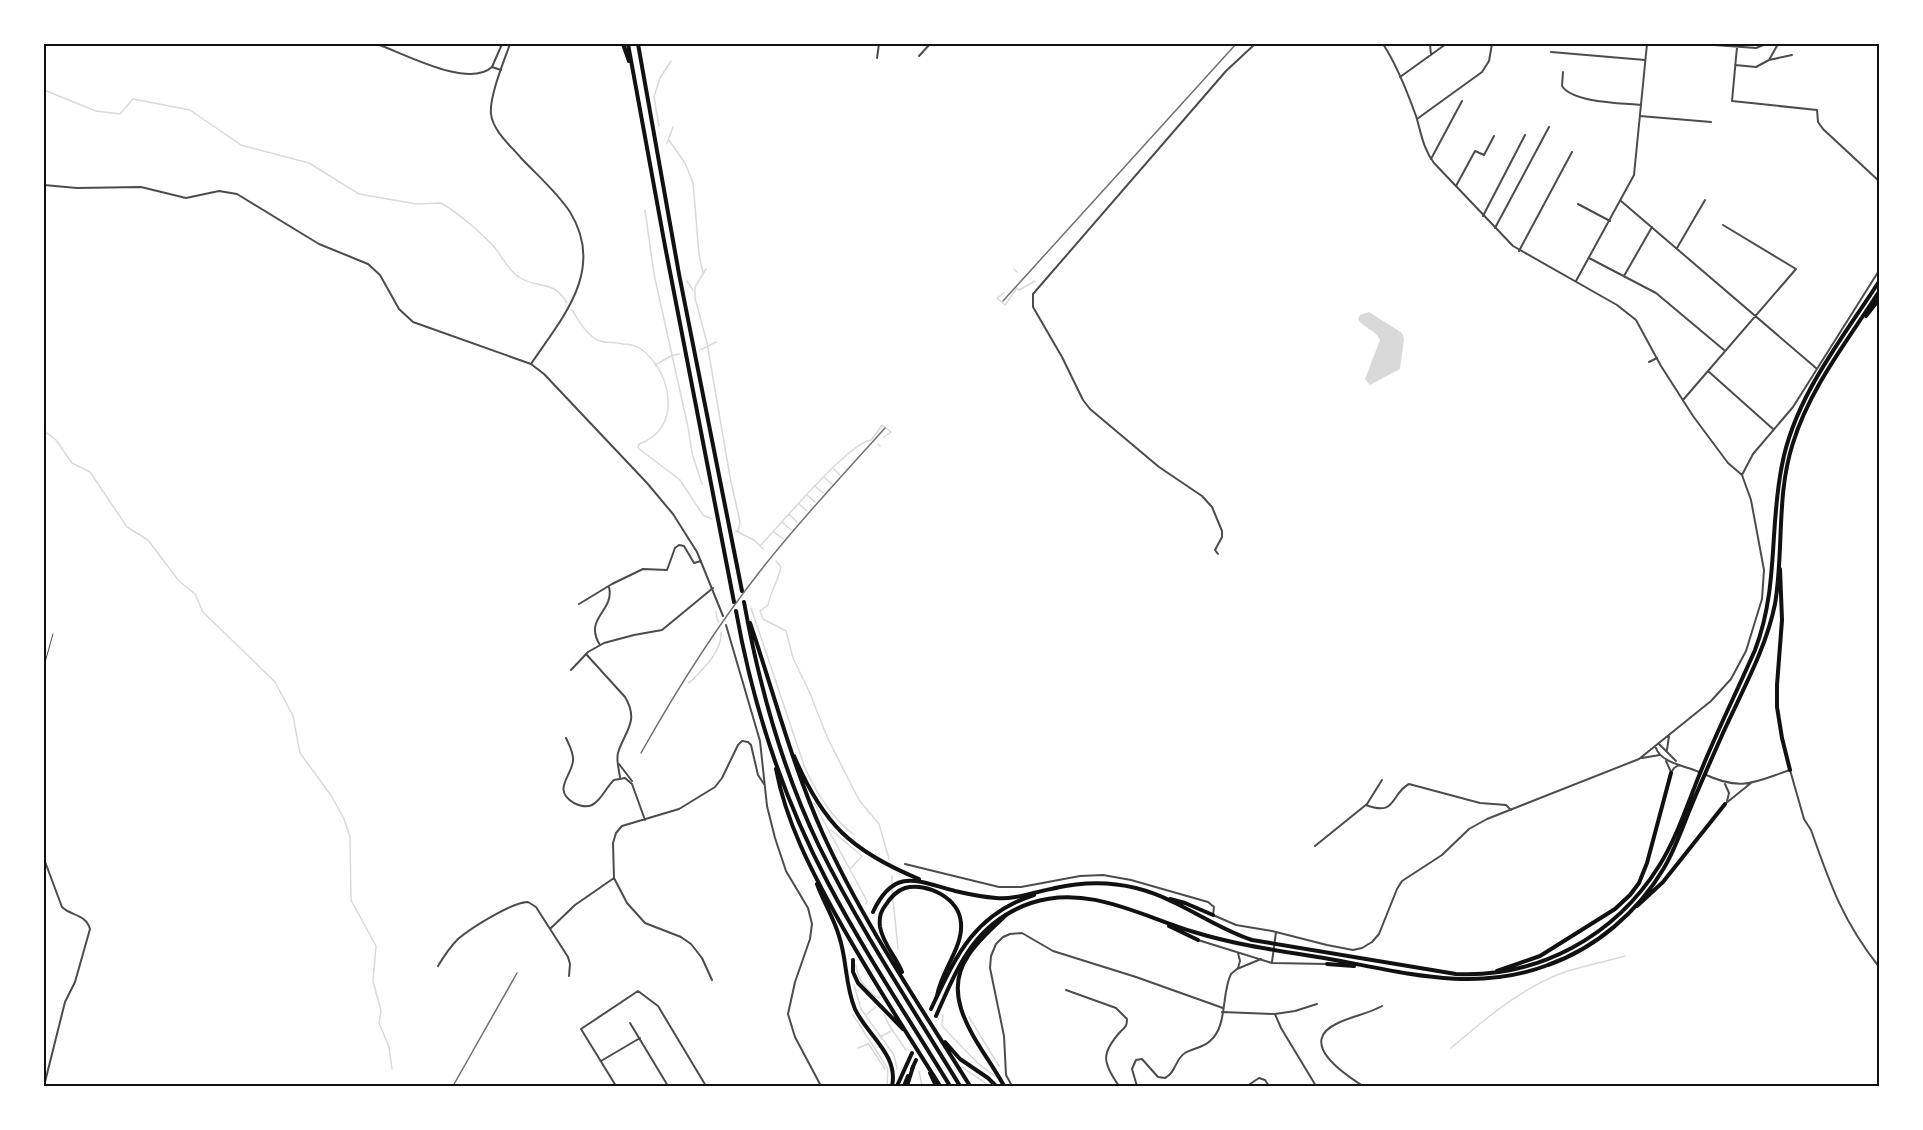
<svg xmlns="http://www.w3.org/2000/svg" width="1923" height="1130" viewBox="0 0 1923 1130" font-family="'Titillium Web',sans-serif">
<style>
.water{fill:#d9d9d9}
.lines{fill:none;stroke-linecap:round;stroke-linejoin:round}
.stream{stroke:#d9d9d9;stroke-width:1.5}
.service{stroke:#4c4c4c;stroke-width:1}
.minor{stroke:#4c4c4c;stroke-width:2}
.tertiary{stroke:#4c4c4c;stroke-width:2}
.trunk{stroke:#111;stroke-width:4}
.motorway{stroke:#111;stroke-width:4}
.rail{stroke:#707070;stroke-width:1.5}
.neatline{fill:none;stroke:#111;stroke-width:2}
</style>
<rect width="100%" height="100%" fill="#fff"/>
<!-- water -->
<path class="water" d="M1369 312 1402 333 1404 339 1400 369 1370 385 1365 379 1380 340C1376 330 1363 328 1358 319L1360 315Z"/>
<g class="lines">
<!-- stream -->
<path class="stream" d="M44 90 96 111 120 114 133 99 190 110 241 145 309 163 359 194 417 204 440 203C454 209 485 236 495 248 503 258 508 270 519 277 538 290 552 278 567 303
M659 126 654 97 660 78 671 61
M669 140 685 163 693 183 699 254 703 273
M667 143 673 127
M645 210 654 274 688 427 692 453 702 484
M706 269 695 287V298L707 343 730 477 740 522 738 532
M1014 269 1017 272
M687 281 693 290
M1004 293 997 298 1005 305 1017 288 1019 290 1035 281
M572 310C578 320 588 337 600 341 606 343 616 342 623 344 629 344 635 345 641 349 672 372 683 429 639 444L638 448 680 480 703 515 712 519
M700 350 716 342
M655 365 671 356 679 354
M44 431 56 440 72 463 90 472 127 527 148 540 179 581 195 594 203 612 275 682 293 716 300 753 332 797 344 819 350 837 351 900 376 946 373 981 381 1011 379 1023 389 1047 392 1069
M872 439 882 425 891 432 884 437
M878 444 880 446
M834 469 840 475
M824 477 832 484
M815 486 823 493
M807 495 815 502
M799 504 807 511
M789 514 797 522
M782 522 791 530
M736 531 754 540 763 549
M774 532 783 539
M760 546C781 524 847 444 871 440
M776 561 781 567C778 582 771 590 768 605L760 611 763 619 786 631 793 658 809 691 828 739 859 800 879 824 889 859
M751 608 805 768C817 794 831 817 854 835
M716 611 717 618
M717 619 719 622
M688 682 689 683C702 670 723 651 721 632
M814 803 867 901 866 904
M831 830 862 856 851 868
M892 876V894
M893 899 898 949
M856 965C857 980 867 990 878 998L880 997
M854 985 861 1009 894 1055 897 1069
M867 1014 876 1007
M884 1014 889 1025 906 1050
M853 1015 888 1069 887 1086
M943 1015 942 1026C960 1044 975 1064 997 1077
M969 1017 999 1066
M880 1037 891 1031
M868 1043 885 1069
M858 1048 868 1044
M1451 1048C1485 1019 1520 989 1562 973 1582 966 1604 962 1625 956
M963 1068 990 1086
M919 1071 922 1086"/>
<!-- service -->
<path class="service" d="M44 666 53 634"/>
<!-- minor -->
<path class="minor" d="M377 44C403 53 468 89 492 67L501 70
M1430 44 1431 55
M1700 44 1756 48 1766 44
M1737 47 1732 101 1817 110 1818 122 1823 129 1880 182
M1551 52 1645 60
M919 56 930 44
M877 58 879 44
M1769 60 1778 44
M1735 65 1756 67 1769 60 1792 55
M492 67 502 44
M1563 72 1562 86C1573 103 1622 103 1641 105
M1400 77 1446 44
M1640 116 1711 122
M1417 119 1482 72 1489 61 1492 44
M1431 159 1462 101
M1456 186 1475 151 1484 155 1494 136
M1621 201 1816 368
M1578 204 1610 221
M1483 216 1525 135
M1495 228 1549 127
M1677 248 1705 200
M1519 251 1572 152
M1589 258 1656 293 1724 350
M1624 276 1652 227
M1576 281 1634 175 1647 44
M1649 362 1657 358
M1708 371 1773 429
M1683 400 1796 269 1723 225
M1218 554 1215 550 1222 537V531L1212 507 1202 496 1159 467 1090 409 1083 400 1062 357 1033 307V294L1226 71 1255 44
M579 604 612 584 643 569 667 570 675 548 679 545 684 546 694 563 701 561
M600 645C583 618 615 611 609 587
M586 654 625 697C640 722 624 732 618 753 616 760 619 770 620 777
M571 670 588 652 604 643 634 635 662 630 713 588
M566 738C569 745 574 753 573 761 571 777 552 790 574 803 580 806 586 808 592 805 602 800 606 787 614 780L625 778 632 784 645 820
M619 764 632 781
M1790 770 1804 819 1811 830C1830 884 1843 922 1880 968
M1366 805C1397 817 1390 794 1409 784L1480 803 1506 805 1511 810
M1315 846 1367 804 1382 780
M905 864 999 887H1021L1080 876 1103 875 1131 880 1208 902 1214 907 1213 915
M551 928 575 905 614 878
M438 966C444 956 450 947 458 939 471 928 512 902 528 902L536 907 568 957 570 964 569 976
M1238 968 1240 961 1238 953
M712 980 702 958 691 944 681 937 645 923 627 903 614 878 613 843 616 833 622 826 679 809 715 787 722 778 738 745 742 741 748 742 751 745 758 775 764 784
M1066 990 1116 1008 1127 1019C1127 1025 1126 1027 1121 1031 1101 1053 1102 1062 1119 1086
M1222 1012 1275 1014 1281 1028 1316 1086
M1275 1014 1295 1011 1317 1004
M630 1023 668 1086
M601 1061 640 1038
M616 1086 581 1029 638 991 658 1006 706 1086
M1012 1086 1006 1075 1004 1036 990 968 991 956 996 944 1003 937 1010 934 1022 933 1053 951 1136 977 1223 1008
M1137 1086 1132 1069 1136 1060 1142 1059 1158 1077 1165 1078C1176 1073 1175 1059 1185 1053 1193 1048 1203 1048 1210 1041 1228 1026 1221 994 1231 974L1237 969 1261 959
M1247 1086 1259 1078 1265 1080 1269 1086
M1363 1086C1344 1074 1296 1042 1338 1023 1352 1016 1368 1014 1382 1006"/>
<!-- tertiary -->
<path class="tertiary" d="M510 44C504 61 489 97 491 114 493 131 510 145 521 158 537 175 557 192 570 212 606 270 562 318 531 364
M44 185 77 188 141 187 186 198 219 191 237 194 319 244 368 264 380 275 399 309 413 322 531 364 544 374 647 483 673 514 697 552 723 616
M1742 475 1753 454 1793 407 1880 269
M726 625 760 741 767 806 775 838 786 871 808 908 812 924 810 939 795 982 788 1014 795 1037 821 1086
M1659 744 1676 761
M1656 748C1661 763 1686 766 1699 772
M1667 750 1669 736
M1642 758 1660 755
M1666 761 1671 772
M1671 773 1674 768 1679 765
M1704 774C1742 792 1754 782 1790 770
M1725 784 1729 793 1727 801
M1725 804 1751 783
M44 859 62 907C71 916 86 914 90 929L75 982 65 1002 44 1086
M1213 915 1236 925 1272 931 1327 945 1353 950 1362 948 1372 942 1379 934 1397 889 1402 881 1442 855 1469 829 1487 819 1639 759 1711 701 1731 679 1746 651 1762 599 1764 570 1751 500 1742 475 1728 463 1693 416 1661 366 1636 320 1617 305 1513 246 1434 163C1423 149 1421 132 1416 116 1407 91 1397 65 1383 44
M1198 940 1272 963 1327 964
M1272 962 1276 932"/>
<!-- trunk -->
<path class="trunk" d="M1866 316 1880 298
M1780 569 1782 620 1777 685V707L1782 738 1790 770
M1055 888C1095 879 1136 883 1173 902 1199 914 1224 931 1252 940L1456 974C1539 978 1615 936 1659 866 1678 836 1689 799 1703 766 1719 727 1738 689 1755 650 1779 587 1769 528 1782 465 1795 396 1843 338 1880 280
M1170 899 1185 903 1213 915
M1637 906 1663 882 1725 804
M1169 926 1198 940
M1327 964 1354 966
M1497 971 1540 956 1615 909 1630 895 1639 883 1647 863 1671 773
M931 1009C956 956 974 914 1034 895
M936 1016C958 966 975 922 1031 903 1088 884 1141 916 1194 932 1236 945 1280 951 1324 958 1399 971 1473 994 1548 965 1596 948 1638 912 1664 868 1674 851 1681 832 1688 814 1699 787 1711 760 1723 733 1742 691 1766 649 1775 604 1784 551 1776 495 1793 443 1810 387 1849 339 1880 290
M912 1069 916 1060
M897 1086 912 1053
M904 1086 908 1076"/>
<!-- motorway -->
<path class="motorway" d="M623 44 629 61
M628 44 665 246 734 602
M638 44 679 274 742 591
M744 602C759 685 782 769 819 846 860 929 912 1007 960 1086
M736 611C753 706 783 798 828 883 865 953 909 1019 950 1086
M750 623C774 693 792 765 823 834 863 922 919 1004 970 1086
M794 756C823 824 851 851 919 879
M776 769C786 822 811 870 837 917 869 975 905 1030 940 1086
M817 884C823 901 834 918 839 936 847 959 845 986 855 1009 867 1035 899 1055 892 1086
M873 912C894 867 917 881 955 891 968 894 982 897 996 898 1015 900 1037 891 1056 888
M853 960V972L858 983 903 1029
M902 972C896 957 883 944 880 927 879 919 880 912 885 906 890 898 896 891 905 888 927 882 959 898 961 923 963 948 941 971 937 996
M945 1042 960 1059 988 1078 996 1086
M930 1073 936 1086
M907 1086 913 1067
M1004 1086C984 1048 937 1001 968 956 978 940 993 928 1006 915"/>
<!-- rail -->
<path class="rail" d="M1003 301 1236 44
M641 753C677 689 716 627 761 570 800 520 843 475 885 428
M453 1086 517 973"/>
</g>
<!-- border -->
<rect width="1923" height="1130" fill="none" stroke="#ffffff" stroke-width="90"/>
<rect x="45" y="45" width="1833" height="1040" class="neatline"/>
</svg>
